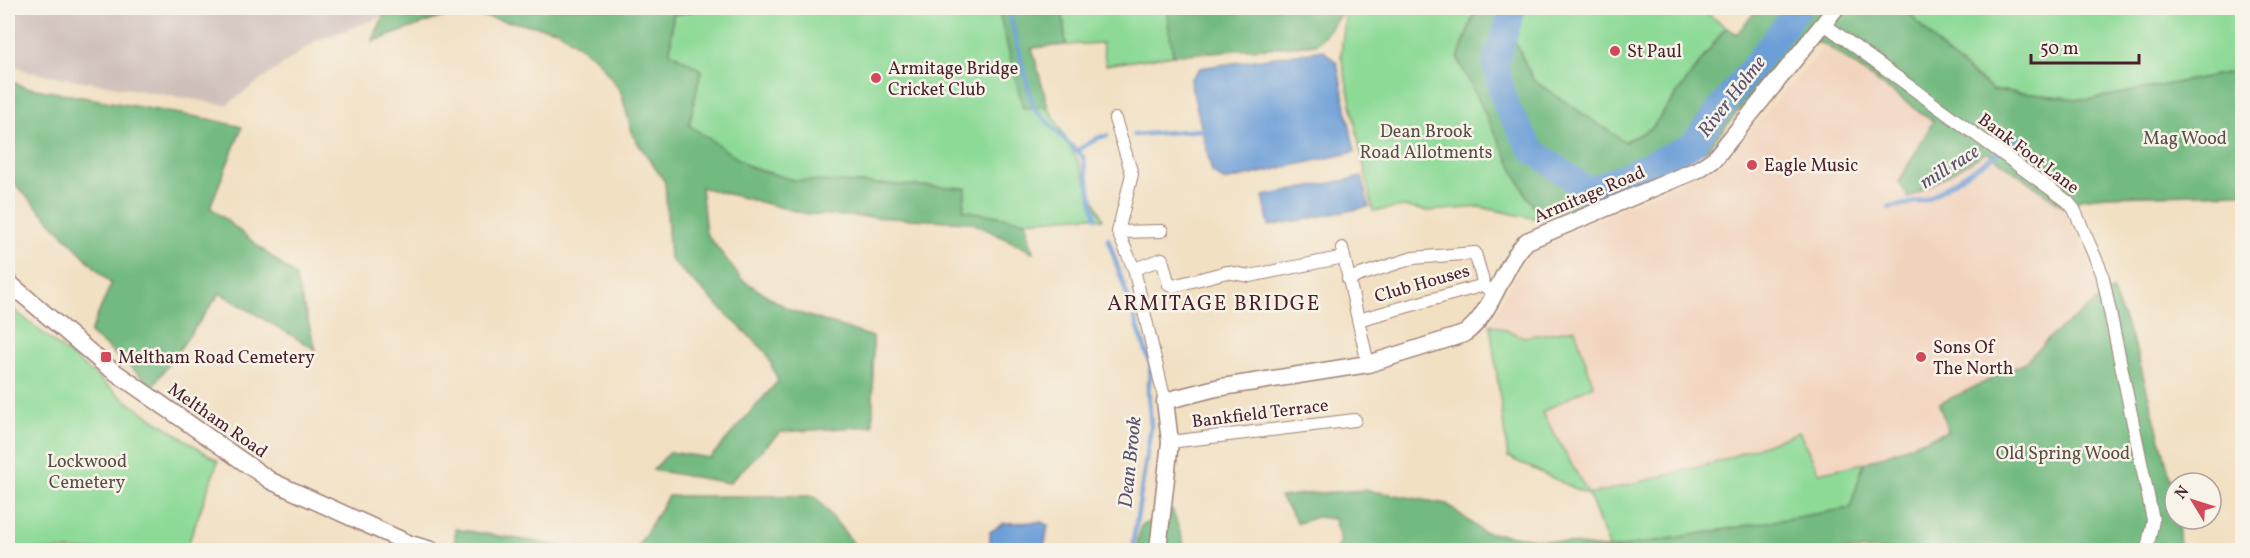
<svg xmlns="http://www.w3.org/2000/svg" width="2250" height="558" viewBox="0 0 2250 558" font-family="Vollkorn,serif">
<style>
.built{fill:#f2d4be}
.industrial{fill:#cfc0ba}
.green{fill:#8dda97;stroke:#6c7c61;stroke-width:1.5}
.forest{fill:#72ba80;stroke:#5e6c56;stroke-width:1.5}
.water{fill:#6c9ed7;stroke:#5b5e81;stroke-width:1.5}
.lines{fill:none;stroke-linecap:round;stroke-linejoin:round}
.stream{stroke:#6c9ed7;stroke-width:4.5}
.river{stroke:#6c9ed7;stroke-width:26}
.street-casing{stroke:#9e8077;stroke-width:14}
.secondary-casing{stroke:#9e8077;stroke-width:19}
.street{stroke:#fff;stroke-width:12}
.secondary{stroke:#fff;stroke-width:16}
.poi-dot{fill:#d1495b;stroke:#f7f3e8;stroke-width:2}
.labels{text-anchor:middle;stroke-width:5;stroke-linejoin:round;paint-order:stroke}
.poi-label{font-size:18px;fill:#4a1f2b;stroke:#f7f3e8;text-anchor:start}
.park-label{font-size:18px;fill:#5b4e46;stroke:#f7f3e8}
.street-label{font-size:18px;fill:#4a1f2b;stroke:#f7f3e8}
.water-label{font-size:20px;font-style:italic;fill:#585270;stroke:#f7f3e8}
.quarter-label{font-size:21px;letter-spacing:1.5px;fill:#4a1f2b;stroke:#f7f3e8}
</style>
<rect width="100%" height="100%" fill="#f7f3e8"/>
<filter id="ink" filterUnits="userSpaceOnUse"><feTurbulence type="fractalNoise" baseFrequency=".0167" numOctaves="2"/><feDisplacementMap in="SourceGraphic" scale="12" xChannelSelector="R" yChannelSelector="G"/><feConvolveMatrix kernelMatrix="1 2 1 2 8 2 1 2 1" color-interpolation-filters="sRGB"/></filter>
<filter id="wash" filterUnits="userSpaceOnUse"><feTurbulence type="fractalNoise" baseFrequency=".008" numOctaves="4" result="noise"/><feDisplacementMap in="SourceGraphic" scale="24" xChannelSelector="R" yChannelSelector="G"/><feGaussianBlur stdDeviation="1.35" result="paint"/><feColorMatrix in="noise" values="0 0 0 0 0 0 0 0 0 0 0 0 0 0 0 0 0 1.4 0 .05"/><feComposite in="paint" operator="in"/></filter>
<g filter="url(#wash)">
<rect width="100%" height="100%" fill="#f2e0c3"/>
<!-- built -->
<path class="built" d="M1826 45 1934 121 1899 181 1988 152 2068 210 2102 297 2051 336 2023 364 1939 403 1948 431 1864 463 1819 474 1799 432 1714 463 1589 495 1542 412 1524 337 1490 324 1529 251 1722 163Z"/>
<!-- industrial -->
<path class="industrial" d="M8 8H406L316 41 226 105 29 72 8 63Z"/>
<!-- green -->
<path class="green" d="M707 8H998L1023 107H1048L1078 161 1103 220 1090 216 1025 221 963 210 966 188 793 180 750 167 689 125 701 70 670 52 673 15Z
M1062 8H1166L1173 55 1106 65 1102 43 1066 45Z
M1346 8H1476L1458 59 1526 195 1542 220 1480 207 1428 211 1405 207 1373 211 1341 55Z
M1524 8H1699L1726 27 1652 128 1624 142 1533 80 1514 39Z
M1914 8H2242V70L2088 100 1993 90 1946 53 1912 16Z
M8 305 129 403 218 461 186 550H8Z
M1490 324 1524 337 1575 329 1593 385 1542 412 1589 495 1714 463 1799 432 1819 473 1864 463 1850 508 1610 549 1589 495 1508 457Z"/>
<!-- forest -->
<path class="forest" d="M387 8H707L673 15 670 52 701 70 689 125 750 167 793 180 966 188 963 210 1025 221 1033 252 971 222 807 214 701 187 706 233 742 280 790 310 873 337V426L780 432 729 483 653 470 670 452 710 458 778 381 766 352 670 259 665 182 633 136 621 92 598 60 557 30 456 12 372 42Z
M998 8H1062L1066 45 1032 48 1048 107 1023 108Z
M1166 8H1346L1317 44 1173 55Z
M1476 8H1524L1514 39 1533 80 1625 142 1652 128 1726 27 1737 34 1758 8H1894L1912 16 1946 53 1993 90 2088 100 2242 70V193L2105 196 2080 199 2068 210 1987 152 1909 198 1899 182 1933 121 1826 45 1798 37 1706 151 1542 220 1526 195 1458 59Z
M8 80 24 87 209 119 242 127 210 207 295 276 316 350 220 293 153 386 90 333 111 284 8 177Z
M2112 290 2137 353 2175 495V519H2178L2180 550H1336L1341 541 1334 519 1317 517 1298 523 1280 497 1303 494 1366 490 1447 504 1483 532 1610 549 1850 508 1864 463 1948 431 1939 404 2023 364 2051 336Z
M668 496H815L859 550H636Z
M1172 509 1186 550H1136L1141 526Z
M455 529 585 550H455Z"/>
<!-- water -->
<path class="water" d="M1323 50 1337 63 1355 152 1224 181 1212 172 1190 80 1200 68Z
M1362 177 1369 207 1269 226 1263 196Z
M1041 522 1048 525 1044 550H990V532L1004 523Z"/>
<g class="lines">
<!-- stream -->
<path class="stream" d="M1008 8 1034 109 1083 157 1096 218
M1134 135 1202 130
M1076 151 1100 137 1107 136
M1889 208 1928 199 2021 138
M1108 239 1151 366 1148 390 1151 427 1132 550"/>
<!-- river -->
<path class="river" d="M1513 8 1495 64 1506 106 1532 150 1589 191 1691 146 1799 8"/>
</g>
</g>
<g filter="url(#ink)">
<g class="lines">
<defs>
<path id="street" d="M1824 24 2067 201 2074 209 2102 273 2153 520 2147 550
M1115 119 1132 174 1118 232 1134 269 1165 401
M1118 232 1162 231
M1342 248 1368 364
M1134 269 1162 259 1169 285 1173 286 1227 272 1250 276 1344 257
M1348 279 1413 258 1475 253 1484 285
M1358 320 1484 285 1488 289
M1170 442 1355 420"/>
<path id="secondary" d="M8 282 105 365 271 481 410 544 431 550
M1158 550 1170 442 1165 401 1216 388 1368 364 1464 334C1493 314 1501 267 1527 241L1699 169 1715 158 1836 8"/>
</defs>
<!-- street casing -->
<use href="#street" class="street-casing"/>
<!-- secondary casing -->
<use href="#secondary" class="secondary-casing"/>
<!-- street -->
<use href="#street" class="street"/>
<!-- secondary -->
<use href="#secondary" class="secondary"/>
</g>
</g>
<!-- markers -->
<g class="poi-dot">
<circle cx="1615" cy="51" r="6"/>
<circle cx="876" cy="78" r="6"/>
<circle cx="1752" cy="165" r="6"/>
<rect x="100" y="351" width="12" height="12" rx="3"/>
<circle cx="1921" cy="357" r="6"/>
</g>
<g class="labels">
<!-- poi labels -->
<g class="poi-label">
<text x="1627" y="57">St Paul</text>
<text x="888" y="74">Armitage Bridge<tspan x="888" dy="21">Cricket Club</tspan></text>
<text x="1764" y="171">Eagle Music</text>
<text x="1933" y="353">Sons Of<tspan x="1933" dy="21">The North</tspan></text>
<text x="118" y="363">Meltham Road Cemetery</text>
</g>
<!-- park labels -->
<g class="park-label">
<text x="1426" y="137">Dean Brook<tspan x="1426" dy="21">Road Allotments</tspan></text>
<text x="2185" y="144">Mag Wood</text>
<text x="2063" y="459">Old Spring Wood</text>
<text x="87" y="467">Lockwood<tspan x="87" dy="21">Cemetery</tspan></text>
</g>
<!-- street labels -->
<g class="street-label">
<text transform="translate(2029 153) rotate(37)" y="6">Bank Foot Lane</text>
<text transform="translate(1589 194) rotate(-23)" y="6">Armitage Road</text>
<text transform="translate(1422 283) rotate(-16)" y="6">Club Houses</text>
<text transform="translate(1260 413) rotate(-7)" y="6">Bankfield Terrace</text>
<text transform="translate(218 420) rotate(35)" y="6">Meltham Road</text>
</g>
<!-- water labels -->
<g class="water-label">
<text transform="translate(1731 96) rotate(-52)" y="7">River Holme</text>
<text transform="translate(1949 166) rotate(-32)" y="7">mill race</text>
<text transform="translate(1129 462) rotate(-84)" y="7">Dean Brook</text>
</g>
<!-- quarter labels -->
<g class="quarter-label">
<text x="1214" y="310">ARMITAGE BRIDGE</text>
</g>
</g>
<!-- margin -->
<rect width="2250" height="558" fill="none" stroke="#f7f3e8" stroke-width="30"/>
<!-- north arrow -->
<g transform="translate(2193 501) rotate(308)"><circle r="28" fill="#f7f3e8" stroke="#b29e9c" stroke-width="1.5"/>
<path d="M0-4.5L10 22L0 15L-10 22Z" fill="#d1495b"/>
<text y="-9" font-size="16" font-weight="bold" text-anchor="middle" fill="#4a1f2b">N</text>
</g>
<!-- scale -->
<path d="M2031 54v9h108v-9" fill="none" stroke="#4a1f2b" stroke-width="3"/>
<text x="2040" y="54" font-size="18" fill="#4a1f2b" stroke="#f7f3e8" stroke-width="4.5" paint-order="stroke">50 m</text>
</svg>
